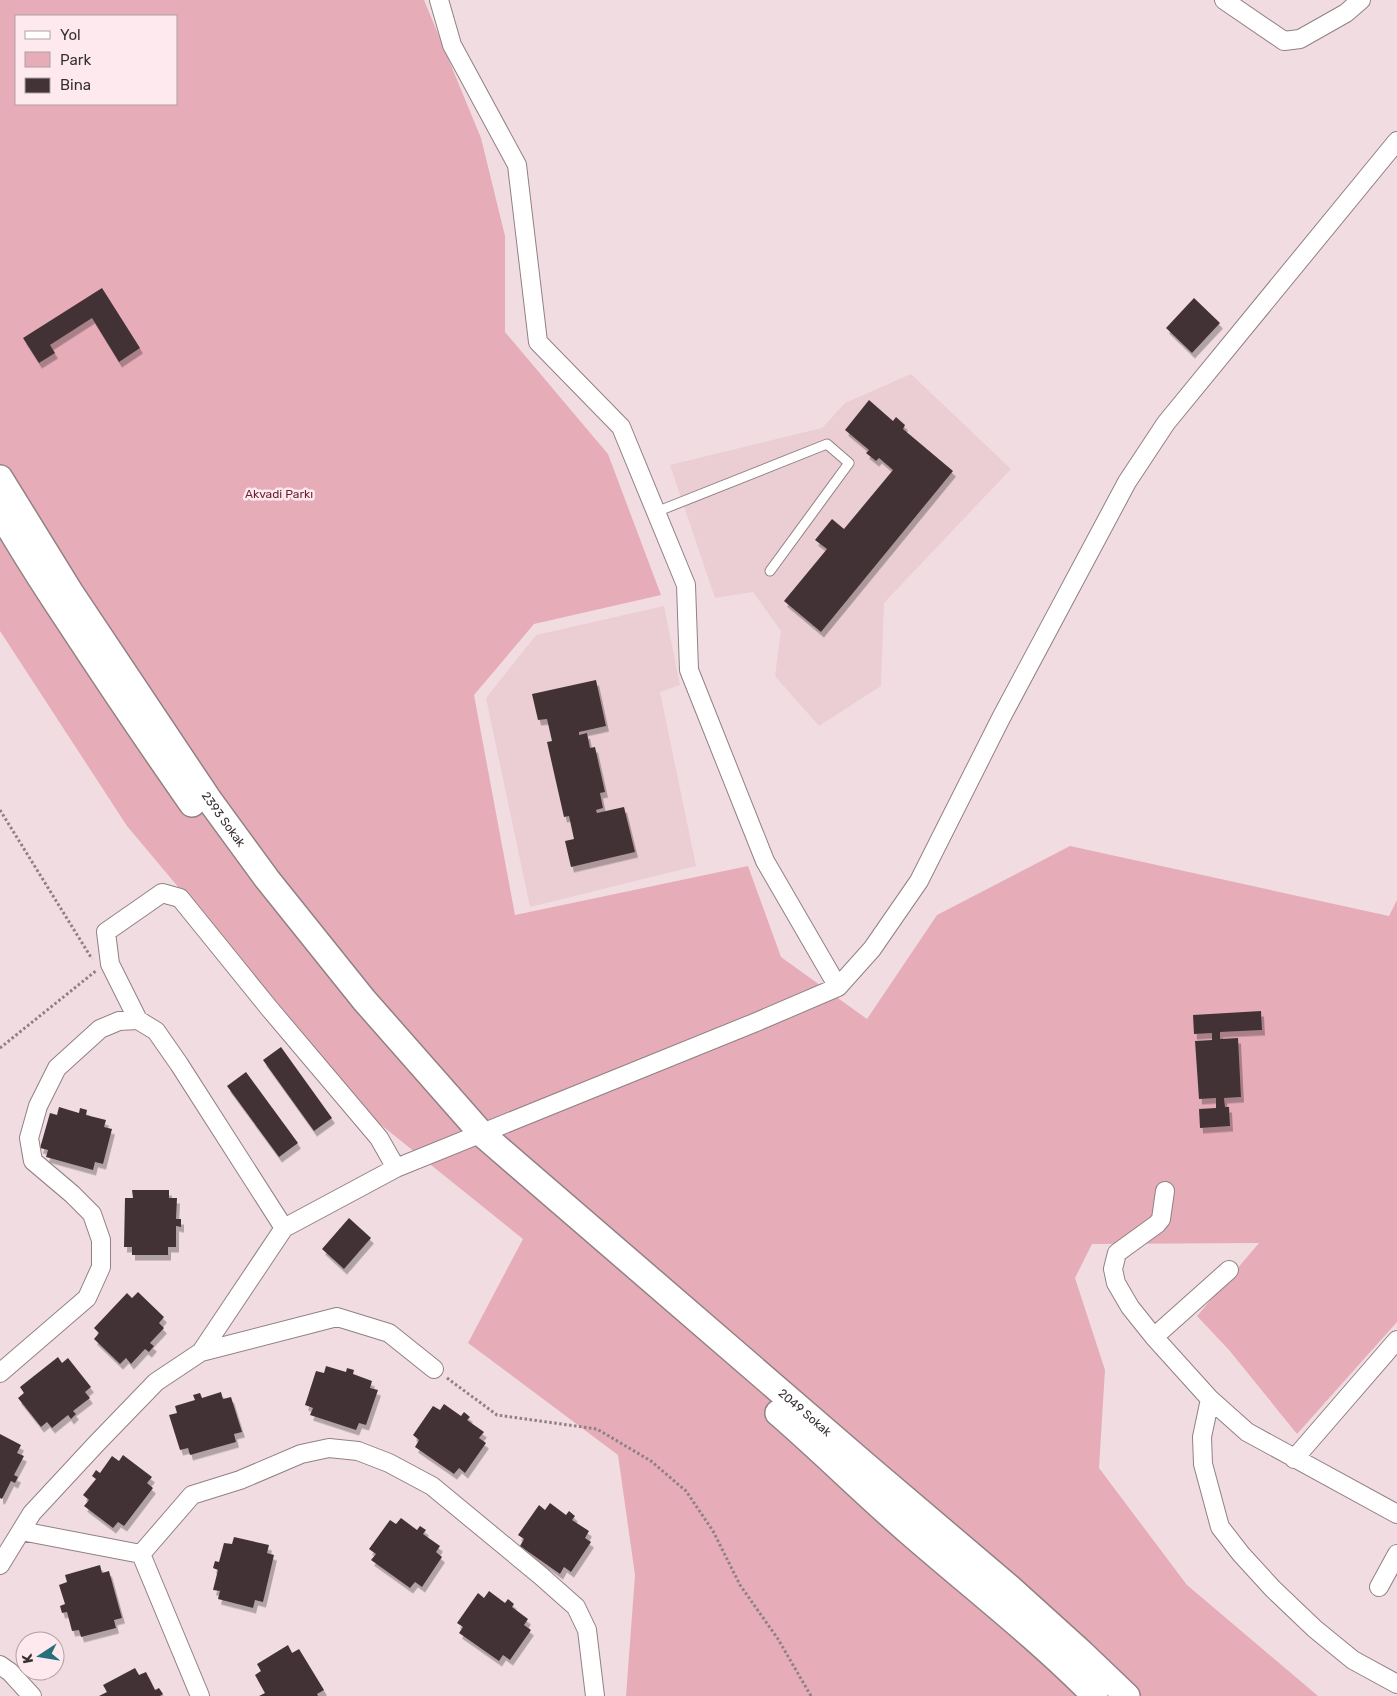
<svg xmlns="http://www.w3.org/2000/svg" width="1397" height="1696" viewBox="0 0 1397 1696" font-family="Rubik,sans-serif">
<style>
.built{fill:#eaced4}
.green{fill:#e6adb9;fill-rule:evenodd}
.building{fill:#423336;filter:url(#shadow)}
.lines{fill:none;stroke-linecap:round;stroke-linejoin:round}
.lane-casing{stroke:#928084;stroke-width:11}
.street-casing{stroke:#928084;stroke-width:20}
.secondary-casing{stroke:#928084;stroke-width:28}
.path{stroke:#8e8183;stroke-width:3;stroke-dasharray:2.5 2.5;stroke-linecap:butt}
.lane{stroke:#fff;stroke-width:9}
.street{stroke:#fff;stroke-width:18}
.secondary{stroke:#fff;stroke-width:25}
.labels{text-anchor:middle;stroke-width:5;stroke-linejoin:round;paint-order:stroke}
.park-label{font-size:12px;fill:#6b1d36;stroke:#feeaee}
.street-label{font-size:12px;fill:#383132;stroke:#feeaee}
</style>
<defs>
<filter id="shadow"><feDropShadow dx="3" dy="5.5" stdDeviation="0" flood-color="#0004"/></filter>
</defs>
<rect width="100%" height="100%" fill="#f1dde1"/>
<!-- built -->
<path class="built" d="M911 374 1011 469 884 603 881 686 819 726 775 676 781 631 753 592 715 598 670 465 822 428 845 403Z
M664 606 680 685 660 692 696 866 530 907 486 698 536 635Z"/>
<!-- green -->
<path class="green" d="M0 0H424L481 138 505 236V332L608 454 661 595 534 624 474 695 515 915 748 866 781 957 867 1019 937 915 1070 846 1389 916 1397 900V1322L1297 1434 1229 1350 1197 1316 1259 1243 1092 1244 1075 1278 1105 1370 1099 1468 1187 1585 1318 1696H626L635 1575 618 1455 468 1343 523 1239 370 1116 127 826 0 631ZM16 16H176V104H16Z"/>
<!-- building -->
<path class="building" d="M102 288 140 348 119 362 92 318 50 345 55 353 39 363 23 338Z
M1194 298 1220 323 1192 353 1166 328Z
M869 400 893 421 896 417 905 425 903 429 953 471 821 632 784 601 827 549 815 540 832 519 844 529 893 470 879 458 876 461 866 453 869 450 845 430Z
M596 680 606 726 579 732V735L587 733 590 748 595 747 605 792 600 793 603 808 596 810 597 813 624 807 635 852 571 867 565 841 574 839 569 816 564 817 547 742 552 741 547 719 538 720 532 694Z
M1261 1011 1262 1030 1220 1032V1039L1238 1038 1241 1097 1224 1098 1225 1107H1229L1230 1126 1200 1128 1199 1109 1216 1108V1098L1199 1099 1195 1041 1212 1040V1033L1194 1034 1193 1015Z
M281 1047 332 1118 314 1131 263 1060Z
M246 1072 298 1143 279 1157 227 1086Z
M59 1107 79 1113 80 1108 87 1110 86 1115 106 1120 104 1127 112 1129 103 1164 95 1162 93 1170 46 1157 48 1150 40 1148 50 1113 57 1115Z
M132 1190H169V1198H177L176 1219H181V1227L176 1226V1247H168V1255H132V1247H124L125 1198H133Z
M349 1218 371 1238 344 1269 322 1249Z
M138 1292 164 1317 159 1323 164 1328 150 1343 154 1346 149 1352 145 1349 131 1364 126 1358 120 1364 94 1339 99 1333 94 1328 127 1293 132 1298Z
M58 1357 62 1363 68 1358 91 1387 85 1392 90 1398 73 1411 76 1414 71 1419 68 1415 52 1428 47 1422 41 1427 18 1398 24 1393 20 1387Z
M326 1366 346 1372 347 1368 354 1370 353 1374 372 1381 370 1388 378 1390 366 1425 359 1423 356 1430 310 1415 313 1408 305 1405 316 1371 324 1373Z
M221 1392 223 1399 231 1397 242 1432 234 1434 236 1442 190 1455 188 1448 180 1450 169 1415 177 1413 175 1406 195 1400 193 1395 200 1393 202 1398Z
M444 1404 461 1416 464 1412 470 1417 467 1420 484 1432 479 1438 486 1443 465 1473 459 1468 454 1474 415 1447 419 1440 413 1435 433 1406 440 1410Z
M0 1434 21 1445 17 1453 24 1456 14 1475 18 1477 15 1483 11 1481 2 1499 0 1498Z
M123 1455 152 1477 147 1483 153 1488 124 1526 118 1522 113 1528 84 1506 89 1500 83 1495 96 1479 92 1476 96 1470 100 1473 112 1456 119 1461Z
M550 1503 566 1515 569 1511 575 1516 572 1520 589 1531 585 1538 591 1542 571 1572 564 1567 560 1574 520 1546 524 1539 518 1535 539 1505 545 1510Z
M401 1518 417 1530 420 1526 426 1530 423 1534 440 1546 436 1552 442 1557 422 1587 415 1582 410 1588 371 1560 376 1554 369 1549 390 1520 396 1524Z
M234 1537 269 1545 267 1553 274 1555 263 1602 255 1600 253 1608 218 1599 220 1591 213 1590 218 1570 213 1568 215 1561 219 1562 224 1543 232 1544Z
M100 1565 102 1573 109 1571 122 1618 114 1620 116 1628 81 1637 79 1630 72 1631 67 1612 62 1613 60 1606 65 1604 59 1585 67 1582 65 1575Z
M489 1591 505 1603 508 1599 514 1604 512 1607 528 1619 524 1625 531 1630 510 1660 503 1655 499 1661 459 1633 463 1627 457 1623 478 1593 484 1598Z
M288 1645 292 1653 299 1649 324 1690 317 1694 318 1696H259L265 1693 255 1675 261 1671 257 1664Z
M135 1668 139 1675 146 1672 155 1690 159 1688 163 1694 160 1696H99L107 1692 103 1685Z"/>
<g class="lines">
<defs>
<path id="lane" d="M656 512 827 444 849 463 770 571"/>
<path id="street" d="M439 0 452 45 517 165 538 342 621 427 686 585 689 670 765 861 838 987
M1224 0 1284 41 1300 39 1346 13 1361 0
M138 1020 110 964 106 932 162 893 180 898 269 1008 379 1138 396 1168
M1165 1191 1161 1219 1157 1224 1117 1253 1113 1269 1116 1283 1130 1307 1154 1337 1210 1399 1247 1432 1397 1514
M1154 1337 1229 1270
M201 1352 284 1228 396 1168 754 1023 838 987 872 949 919 881 1001 718 1127 482 1166 423 1397 141
M0 1373 87 1298 101 1267V1240L92 1214 72 1194 33 1161 29 1138 38 1106 57 1068 100 1029 119 1021 138 1020 156 1031 179 1064 284 1228
M1210 1399 1202 1437 1203 1464 1220 1527 1241 1554 1273 1589 1315 1629 1353 1660 1397 1684
M1294 1459 1397 1340
M21 1531 141 1554
M141 1554 192 1495 240 1480 301 1454 329 1448 358 1451 389 1463 432 1486 541 1576 576 1607 587 1630 595 1696
M141 1554 200 1696
M0 1565 32 1513 97 1443 156 1382 201 1352 337 1317 389 1333 434 1369
M1379 1587 1397 1554
M0 1665 10 1672 32 1696"/>
<g id="secondary">
<path id="s1" d="M0 478 71 593 210 801 267 879 364 1000 482 1134 869 1468 1009 1587 1082 1653 1127 1696"/>
<path d="M0 512C22 550 45 586 69 622 109 683 150 744 192 804"/>
<path d="M778 1413C823 1452 865 1494 910 1533 972 1587 1037 1637 1095 1696"/>
</g>
</defs>
<!-- lane casing -->
<use href="#lane" class="lane-casing"/>
<!-- street casing -->
<use href="#street" class="street-casing"/>
<!-- secondary casing -->
<use href="#secondary" class="secondary-casing"/>
<!-- path -->
<path class="path" d="M0 810 92 959
M0 1048 97 970
M447 1378 497 1415 597 1429 651 1461 686 1491 713 1531 740 1585 778 1639 811 1696"/>
<!-- lane -->
<use href="#lane" class="lane"/>
<!-- street -->
<use href="#street" class="street"/>
<!-- secondary -->
<use href="#secondary" class="secondary"/>
</g>
<g class="labels">
<!-- park labels -->
<g class="park-label">
<text x="279" y="498">Akvadi Parkı</text>
</g>
<!-- street labels -->
<g class="street-label">
<text dy="4" stroke="none"><textPath href="#s1" startOffset="408">2393 Sokak</textPath></text>
<text dy="4" stroke="none"><textPath href="#s1" startOffset="1242">2049 Sokak</textPath></text>
</g>
</g>
<!-- legend -->
<rect x="15" y="15" width="162" height="90" fill="#feeaee" stroke="#afa0a3"/>
<rect x="25" y="31" width="25" height="8" fill="#ffffff" stroke="#afa0a3"/>
<text x="60" y="40" font-size="15" fill="#383132">Yol</text>
<rect x="25" y="52" width="25" height="15" fill="#e6adb9" stroke="#afa0a3"/>
<text x="60" y="65" font-size="15" fill="#383132">Park</text>
<rect x="25" y="78" width="25" height="15" fill="#423336" stroke="#afa0a3"/>
<text x="60" y="90" font-size="15" fill="#383132">Bina</text>
<!-- north arrow -->
<g transform="translate(40 1656) rotate(258)"><circle r="24" fill="#feeaee" stroke="#afa0a3"/>
<path d="M0-4L9 19L0 12L-9 19Z" fill="#286e7d"/>
<text y="-8" font-size="14" font-weight="bold" text-anchor="middle" fill="#383132">K</text>
</g>
</svg>
